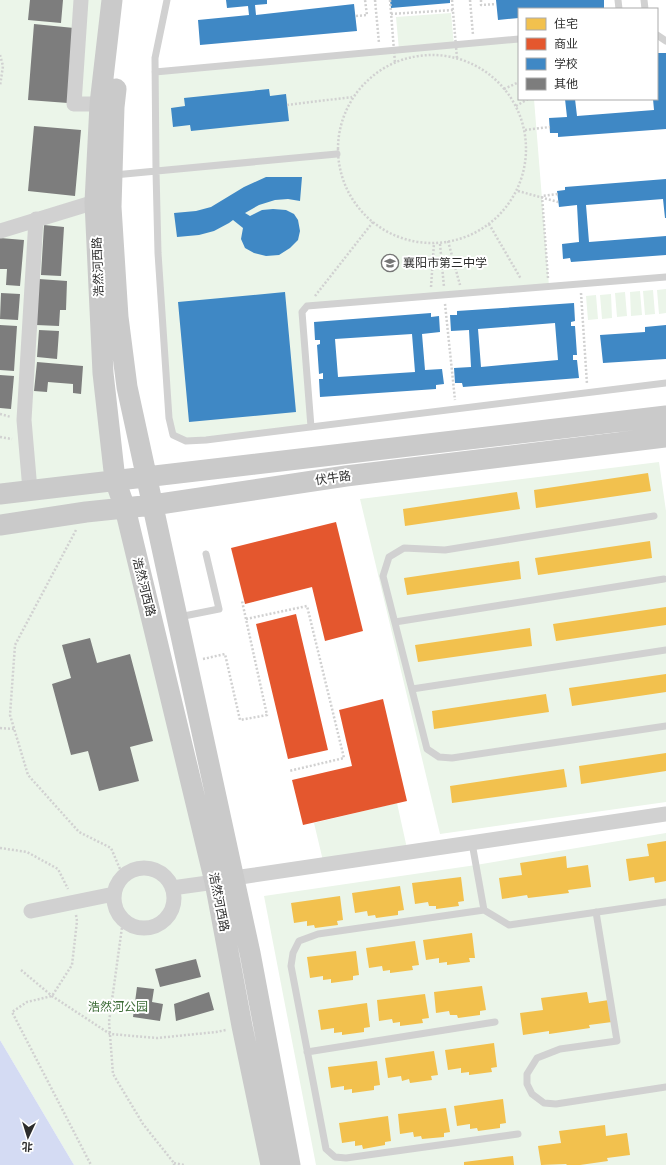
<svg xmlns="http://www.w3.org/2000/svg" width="666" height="1165" viewBox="0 0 666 1165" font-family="Commissioner,'Noto Sans SC',sans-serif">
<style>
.green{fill:#ebf5e9}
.water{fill:#d4dbf3}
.homes{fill:#f2c14e}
.shops{fill:#e4572e}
.schools{fill:#3f88c5;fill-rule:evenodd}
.building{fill:#7d7d7d}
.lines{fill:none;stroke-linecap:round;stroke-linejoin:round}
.path{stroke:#d1d1d1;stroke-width:2.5;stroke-dasharray:2 2;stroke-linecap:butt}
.lane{stroke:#d1d1d1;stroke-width:7}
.street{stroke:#d1d1d1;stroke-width:15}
.secondary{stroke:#cacaca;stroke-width:21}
.path-bridge{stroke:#d1d1d1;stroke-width:2.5;stroke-dasharray:2 2;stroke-linecap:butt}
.labels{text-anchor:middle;stroke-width:4;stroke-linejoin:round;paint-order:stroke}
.poi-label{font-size:12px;fill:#2c2c2c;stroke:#fff;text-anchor:start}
.street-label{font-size:12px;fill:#2c2c2c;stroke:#fff}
.park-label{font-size:12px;fill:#3c6b36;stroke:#fff}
</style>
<rect width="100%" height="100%" fill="#fff"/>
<!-- green -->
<path class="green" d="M0 0H112L103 373 271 1165H74L0 1040Z
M451 13 454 45 519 39V99H534L549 286 307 306 302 312 311 427 186 441 173 435 158 253 155 72 399 50 396 17Z
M666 289V313L659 314 657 290Z
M653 290 655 314 645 315 643 291Z
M640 291 642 315 631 316 630 292Z
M625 292 627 316 617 317 615 293Z
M611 294 612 318 602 319 600 295Z
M596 295 598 319 588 320 586 296Z
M659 462 666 511V802L440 834 360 499Z
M397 803 408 853 324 865 314 823Z
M666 833V1165H316L264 896 476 865Z"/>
<!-- water -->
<path class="water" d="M0 1040 74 1165H0Z"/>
<!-- homes -->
<path class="homes" d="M648 473 651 491 536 508 534 490Z
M517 492 520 509 405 526 403 509Z
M650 541 652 558 538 575 535 558Z
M519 561 521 579 407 595 404 578Z
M666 607V625L556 641 553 624Z
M530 628 532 646 418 662 415 645Z
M666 674V692L572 706 569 688Z
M546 694 549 712 434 729 432 711Z
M666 753V771L581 784 579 766Z
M564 769 567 787 452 803 450 786Z
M666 841V881L655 883 654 877 629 881 626 859 649 856 647 844Z
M566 856 567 868 588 865 591 887 568 890 569 893 528 898 527 895 502 899 499 878 522 875 520 863Z
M461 877 464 901 458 902 459 906 436 909V906H429L428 902 415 904 412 883Z
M400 886 404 910 398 911V915L376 918 375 915 368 916 367 911 355 913 352 893Z
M340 896 343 920 337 921 338 925 315 928 314 925 307 926V921L294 923 291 903Z
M472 933 475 958H469L470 962 447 965V962L439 963V958L426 960 423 940Z
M415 941 419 965 412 966 413 970 390 973V970L383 971 382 966 369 968 366 948Z
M356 951 359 975 353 976V980L331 983V979L323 980V976L310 978 307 957Z
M482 986 486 1010 480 1011V1015L458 1018 457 1015H450L449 1011 436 1013 434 992Z
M587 992 589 1003 609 1000 612 1022 589 1025 590 1028 549 1034V1031L523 1035 520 1013 543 1010 541 998Z
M425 994 429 1018 422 1019 423 1023 400 1026V1022L393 1023 392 1019 379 1021 377 1000Z
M367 1003 370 1027 364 1028V1032L342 1035V1032L334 1033V1028L321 1030 318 1010Z
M494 1043 497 1067 491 1068 492 1072 469 1075V1072L461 1073V1068L448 1070 445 1050Z
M434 1051 438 1075 431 1076 432 1080 410 1083 409 1079 402 1081 401 1076 388 1078 385 1058Z
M377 1061 380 1085 374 1086V1090L352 1093V1089L344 1090V1086L331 1088 328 1067Z
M503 1099 506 1123 500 1124V1128L478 1131 477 1128 470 1129V1124L457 1126 454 1106Z
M446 1108 450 1132 444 1133V1137L422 1139 421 1136 414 1137 413 1132 400 1134 398 1114Z
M388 1116 391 1141 385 1142V1145L363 1149 362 1145 355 1146V1141L342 1143 339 1123Z
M605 1125 606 1136 627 1133 630 1155 607 1158 608 1161 580 1165H567L566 1164 541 1165 538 1146 561 1143 559 1131Z
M513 1156 514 1165H464V1162Z"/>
<!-- shops -->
<path class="shops" d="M336 522 363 631 325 641 312 587 245 604 231 548Z
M296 614 328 750 288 759 256 624Z
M383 699 407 801 303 825 292 780 352 766 339 710Z"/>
<!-- schools -->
<path class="schools" d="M226 0H267V4L255 5 256 15 354 4 357 31 200 45 198 20 249 15 248 6 227 8Z
M390 0H450V3L391 8Z
M496 0H604V9H519V18L498 20Z
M657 53H666V129L558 137V133H550L549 118 567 117 565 99H575L577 116 654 110 653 99H657Z
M269 89 270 96 286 94 289 121 191 131 190 125 173 127 171 108 185 106 184 98Z
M266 177H302L300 201 288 199 275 200 259 205 245 213 250 216 262 210 273 209 286 210 294 214 298 220 300 231 298 240 290 248 279 255 266 256 254 253 245 248 241 239 243 228 233 220 229 223 214 231 199 235 177 237 174 213 196 211 211 207 244 187Z
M666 179V218H665L663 199 586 205 589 242 666 236V255L571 262 570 258 563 259 562 244 579 242 577 205 559 207 557 191 565 190V187Z
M285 292 296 412 189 422 178 302Z
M574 303 575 321 571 322V326H575L577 355H573V360H577L579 378 463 387 462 383H455L454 368 471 367 469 330 451 331 450 315H457V311ZM555 323 558 360 481 367 478 329Z
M431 313V317L439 316 440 332 422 334 425 370 442 369 444 384 436 385V389L320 397 319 379H323V373L319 374 317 345 320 344V340H315L314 322ZM412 334 415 372 338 377 335 339Z
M666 325V359L603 363 600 335 645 332V327Z"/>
<!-- building -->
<path class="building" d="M30 0H63L61 23 28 20Z
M34 24 74 28 68 103 28 100Z
M34 126 81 130 75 196 28 191Z
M44 225 64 227 61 276 41 275Z
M0 238 24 240 20 286 6 285 7 269H0Z
M39 279 67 281 66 310H60L59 326 36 325Z
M1 293 20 294 18 320 0 319Z
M0 325 17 326 14 371 0 370Z
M39 330 59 331 57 359 37 357Z
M37 362 83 366 81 394 73 393V384L48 382 47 392 34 391Z
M0 375 14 376 11 409 0 408Z
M90 638 97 663 130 654 153 741 130 747 139 781 99 791 88 751 71 755 52 684 71 678 62 645Z
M196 959 201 977 160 987 155 969Z
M137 987 154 989 152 1002 163 1004 160 1021 133 1017Z
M209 992 214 1010 176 1021 174 1004Z"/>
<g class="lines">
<!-- path -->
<path class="path" d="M375 0 379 43
M470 0 473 35
M481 0V5L496 4
M391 14 453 10
M356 16 367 15 365 0
M338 149a94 94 0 1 1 188 0a94 94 0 1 1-188 0Z
M0 55 3 66 0 86
M504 89 519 82
M287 105 352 97
M516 106 528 99
M525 130 550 127
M489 224 521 279
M448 241 460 285
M440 244 444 287
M548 278 542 196 558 194
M431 287 434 243
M581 293 587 384
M315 296 373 222
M445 304 455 400
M0 414 11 417
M0 437 12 439
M76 530 15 645 10 715 28 775 79 832 111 848 123 876
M246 619 307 606 344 758 289 771
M203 659 225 654 240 720 267 715 242 601
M0 728 14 729
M0 848 27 852 58 869 68 889
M76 915 77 921 72 965 52 996 27 1002 12 1012 91 1165
M123 920 109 1022 113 1074 143 1124 174 1163V1165
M21 970 52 996 110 1034 157 1038 216 1032 226 1030
M174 1163 184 1165"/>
<!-- lane -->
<path class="lane" d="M167 0 155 58 156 171 158 253 169 418 173 435 186 441 206 440 666 383
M618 0 619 9
M644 0 645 9
M657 35 666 41
M155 72 519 39
M114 175 337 154
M311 427 302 312 307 306 666 277
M654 516 445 550 404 548 389 557 383 576 427 749 439 757 452 758 666 726
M179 617 219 609 206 554
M395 622 664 579
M412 689 666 650
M472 843 484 910 318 934 299 941 293 953 291 966 326 1149 335 1157 346 1158 518 1134
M484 910 509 925 666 902
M596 912 617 1041 560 1049 537 1058 527 1074V1084L532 1094 544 1103 556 1104 666 1087
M307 1052 495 1022"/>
<!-- street -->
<path class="street" d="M81 0 74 104H100
M0 231 95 202
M30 490 24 420 36 219
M114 898a30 30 0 1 1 60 0a30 30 0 1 1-60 0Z
M234 878 666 814
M172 888 215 882
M31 911 114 894"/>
<!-- secondary -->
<path class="secondary" d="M112 0 100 104 95 202 103 373 115 480 125 508 215 882 242 1026 271 1165
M116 89 114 107 111 207 118 317 127 387 250 953 290 1165
M0 494 666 416
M0 525 86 512 153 505 346 476 666 437"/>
<!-- path-bridge -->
<path class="path-bridge" d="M390 0 395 63
M452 0 457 58
M518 191 558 202"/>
</g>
<!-- icons -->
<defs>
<symbol id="school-ring" viewBox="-11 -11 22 22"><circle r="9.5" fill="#fff" stroke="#767676" stroke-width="1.5"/><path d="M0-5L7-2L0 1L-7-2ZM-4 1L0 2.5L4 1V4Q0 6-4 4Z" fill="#767676"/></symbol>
</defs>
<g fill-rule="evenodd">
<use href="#school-ring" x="380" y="253" width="20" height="20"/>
</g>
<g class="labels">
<!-- poi labels -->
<g class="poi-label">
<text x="403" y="267">襄阳市第三中学</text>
</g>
<!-- street labels -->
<g class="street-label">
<text transform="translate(98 267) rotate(-92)" y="4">浩然河西路</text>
<text transform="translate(333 478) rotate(-8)" y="4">伏牛路</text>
<text transform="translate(144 587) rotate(76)" y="4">浩然河西路</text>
<text transform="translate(219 902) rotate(79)" y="4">浩然河西路</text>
</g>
<!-- park labels -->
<g class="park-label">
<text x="118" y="1011">浩然河公园</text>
</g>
</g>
<!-- legend -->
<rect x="518" y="8" width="140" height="92" fill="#ffffff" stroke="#ababab"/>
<rect x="526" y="18" width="20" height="12" fill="#f2c14e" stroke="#ababab"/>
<text x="554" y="28" font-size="12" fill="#2c2c2c">住宅</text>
<rect x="526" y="38" width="20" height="12" fill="#e4572e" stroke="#ababab"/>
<text x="554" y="48" font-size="12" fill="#2c2c2c">商业</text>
<rect x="526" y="58" width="20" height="12" fill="#3f88c5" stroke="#ababab"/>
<text x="554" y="68" font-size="12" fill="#2c2c2c">学校</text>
<rect x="526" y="78" width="20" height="12" fill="#7d7d7d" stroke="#ababab"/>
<text x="554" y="88" font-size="12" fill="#2c2c2c">其他</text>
<!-- north arrow -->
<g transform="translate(28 1137) rotate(184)" stroke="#ffffff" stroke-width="3" paint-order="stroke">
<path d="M0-3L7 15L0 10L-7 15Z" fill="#2c2c2c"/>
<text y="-6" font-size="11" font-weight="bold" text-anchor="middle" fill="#2c2c2c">北</text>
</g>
</svg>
